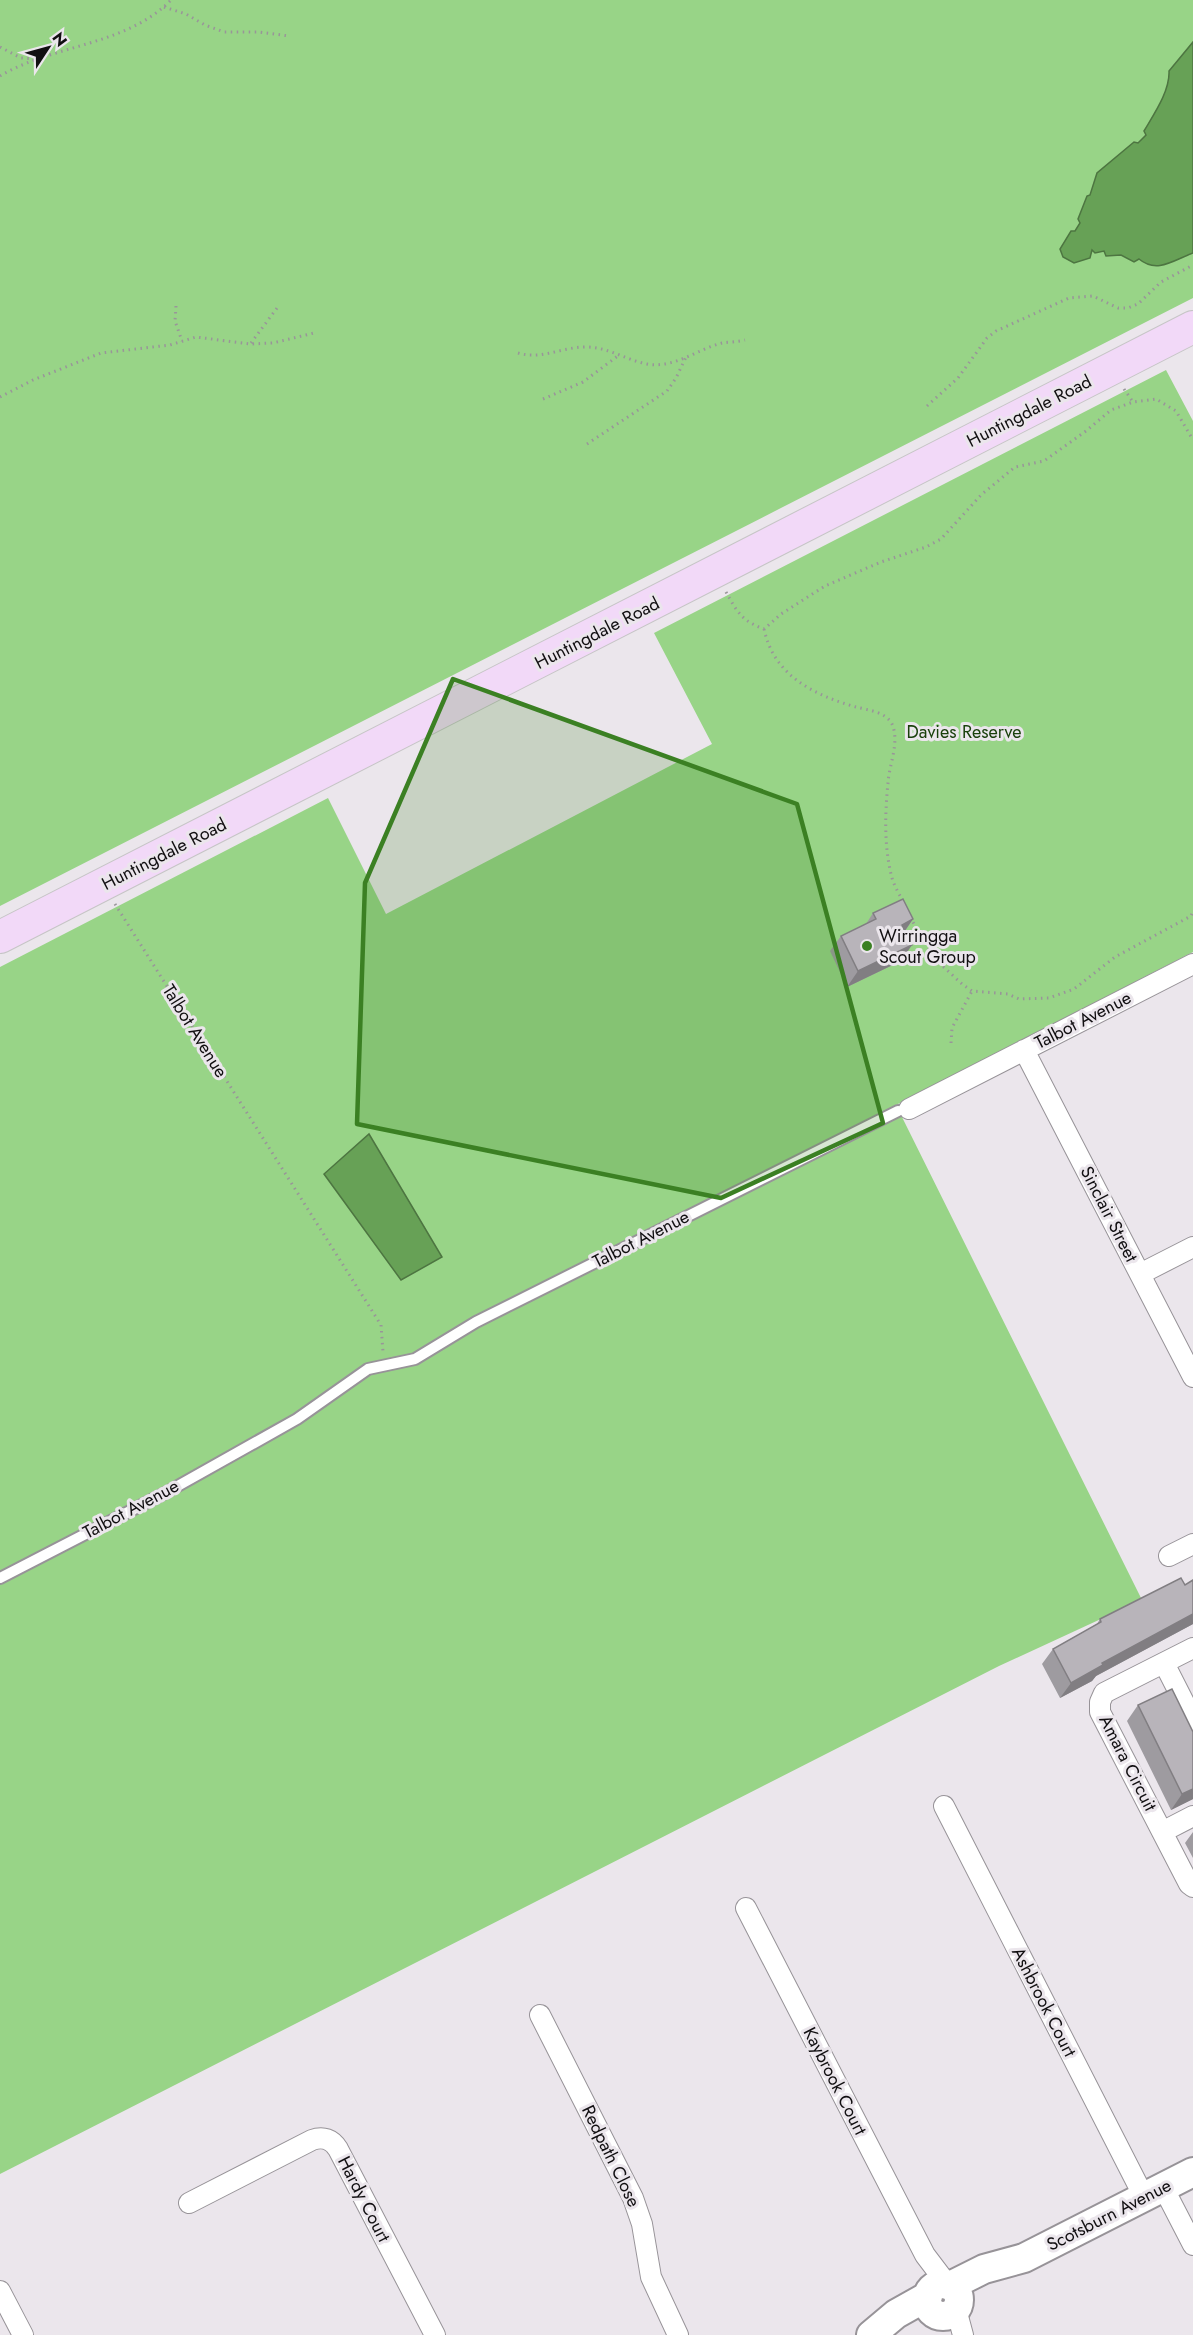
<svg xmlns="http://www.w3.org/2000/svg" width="1193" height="2335" viewBox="0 0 1193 2335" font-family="Jost,sans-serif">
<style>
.green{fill:#98d487}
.water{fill:#67a156;stroke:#4d7541;stroke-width:1.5}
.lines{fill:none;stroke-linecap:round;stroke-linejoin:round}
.lane-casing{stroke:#979398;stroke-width:14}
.street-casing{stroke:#979398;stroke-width:22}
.secondary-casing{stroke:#979398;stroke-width:32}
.primary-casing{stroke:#c6c5c6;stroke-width:34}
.path{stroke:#999599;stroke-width:3;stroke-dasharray:1.5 4.5;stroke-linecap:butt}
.lane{stroke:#fff;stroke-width:10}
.street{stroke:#fff;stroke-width:20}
.secondary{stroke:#fff;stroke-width:28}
.primary{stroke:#f2d9f8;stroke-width:32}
.wall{fill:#9e9ba0}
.shaded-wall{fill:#817e82}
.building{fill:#b8b4ba;stroke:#817e82;stroke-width:1.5}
.marked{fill:#3b8023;fill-opacity:0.2;stroke:#3b8023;stroke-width:4.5;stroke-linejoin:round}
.poi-dot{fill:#3b8023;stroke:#ebe6ec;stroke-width:2}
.labels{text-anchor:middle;stroke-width:6;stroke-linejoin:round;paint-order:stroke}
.street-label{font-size:18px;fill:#110f11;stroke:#ebe6ec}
.park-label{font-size:18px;fill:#1a410c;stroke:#ebe6ec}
.poi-label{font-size:18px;fill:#110f11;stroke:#ebe6ec;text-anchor:start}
</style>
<rect width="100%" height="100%" fill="#ebe6ec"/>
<!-- green -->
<path class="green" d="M0 0H1193V298L0 906Z
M1166 370 1193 421V952L896 1105 1142 1600 999 1666 0 2174V967L328 798 386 914 712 744 654 633Z"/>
<!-- water -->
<path class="water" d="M1193 42V253C1174 260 1157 274 1139 259L1134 262 1121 255 1106 256 1104 251 1095 253 1092 250 1090 258 1074 263 1063 257 1060 249 1071 231H1075L1080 223 1078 219 1087 196 1090 195 1097 173 1134 142 1138 143 1146 135 1144 131C1154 114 1170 91 1169 71Z
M369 1134 442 1257 401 1280 324 1174Z"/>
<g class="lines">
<defs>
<path id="lane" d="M0 1578 167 1492 297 1419 368 1369 415 1359 476 1322 898 1111"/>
<path id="street" d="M1024 1050 1193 1377
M909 1109 1193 964
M1140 1274 1193 1247
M1169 1556 1193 1544
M1193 1648 1104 1693 1100 1702V1712L1189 1884 1193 1887
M1164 1663 1193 1720
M944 1806 1144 2197
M1162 1832 1193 1816
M746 1908 925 2255 947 2284
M540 2015 633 2198 642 2224 651 2277 678 2335
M1163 2187 1193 2245
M189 2203 312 2140C323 2136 332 2139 338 2149L435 2335
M0 2291 23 2335
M956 2309 963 2335"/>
<path id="secondary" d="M927 2300a16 16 0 1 1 32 0a16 16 0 1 1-32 0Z
M950 2286 984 2269 1024 2258 1193 2172
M871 2335 896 2314 928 2296"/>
<path id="primary" d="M0 937 1193 327"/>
</defs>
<!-- lane casing -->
<use href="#lane" class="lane-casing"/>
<!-- street casing -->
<use href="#street" class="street-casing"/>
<!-- secondary casing -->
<use href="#secondary" class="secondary-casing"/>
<!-- primary casing -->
<use href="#primary" class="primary-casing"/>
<!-- path -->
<path class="path" d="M164 7 186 14 205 25 224 32H259L289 36
M0 47 21 58 38 59
M0 76C54 44 126 46 171 0
M176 306 175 321 182 341
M251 343 277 308
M518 353C542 360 561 347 586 347 608 347 626 360 647 364 673 369 698 349 722 343 729 342 737 342 745 340
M1124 389 1133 402 1156 399 1176 411 1193 440
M0 397 33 380 101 353 170 345 196 337 250 344 273 343 314 333
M543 399 583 382 619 355
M927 406 958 378 987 338 996 331 1069 298 1093 296 1118 308H1128L1138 304 1161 282 1193 265
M587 444 667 391 676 378 686 357
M726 592C737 612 742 621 764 629L781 614 825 586 881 562 926 547 941 539 981 495 1015 467 1044 461 1086 431 1111 410 1133 402
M764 629C774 676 814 695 856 707 868 710 886 712 892 724 900 742 889 765 888 783 885 813 884 844 891 874 893 884 899 894 904 903
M115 904 381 1325 383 1352
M910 917 935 959 962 984 972 991 1008 994 1019 999 1049 998 1074 989 1115 957 1191 916 1193 911
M951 1043 952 1028 972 991"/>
<!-- lane -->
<use href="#lane" class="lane"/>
<!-- street -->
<use href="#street" class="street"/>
<!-- secondary -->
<use href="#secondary" class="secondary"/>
<!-- primary -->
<use href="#primary" class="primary"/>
</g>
<!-- wall -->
<path class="wall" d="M873 913 913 919 905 931 901 961 847 987 830 951 841 936 866 924Z
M1193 1580V1624L1096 1676 1092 1681 1060 1698 1042 1664 1053 1649 1097 1624 1100 1619 1185 1585Z
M1138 1705 1193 1732V1799L1171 1810 1127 1721Z
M1193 1832V1858L1185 1843Z"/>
<!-- shaded-wall -->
<path class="shaded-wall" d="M913 919 902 935V925Z
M912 945 901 961 847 987 858 971Z
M1193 1614V1624L1096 1676 1092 1681 1060 1698 1071 1683 1102 1663Z
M1193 1789V1799L1171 1810 1182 1794Z"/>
<!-- building -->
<path class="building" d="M903 899 913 919 902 925 912 945 858 971 841 936 876 919 873 913Z
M1181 1578 1185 1585 1193 1580V1614L1102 1663 1103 1665 1071 1683 1053 1649 1101 1622 1100 1619Z
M1172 1689 1193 1732V1789L1182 1794 1138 1705Z"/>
<!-- marked area -->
<path class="marked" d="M453 679 797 804 883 1123 721 1198 357 1124 365 883Z"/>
<!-- markers -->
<circle class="poi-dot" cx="867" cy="946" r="6"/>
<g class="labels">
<!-- street labels -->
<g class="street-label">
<text transform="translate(1029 411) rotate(-27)" y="6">Huntingdale Road</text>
<text transform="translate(597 633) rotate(-27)" y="6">Huntingdale Road</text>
<text transform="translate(164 854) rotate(-27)" y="6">Huntingdale Road</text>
<text transform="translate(1083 1020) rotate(-27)" y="6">Talbot Avenue</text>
<text transform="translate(195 1031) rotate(58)" y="6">Talbot Avenue</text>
<text transform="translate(1109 1214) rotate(63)" y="6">Sinclair Street</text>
<text transform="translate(641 1239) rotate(-27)" y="6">Talbot Avenue</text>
<text transform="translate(131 1509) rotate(-28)" y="6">Talbot Avenue</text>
<text transform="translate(1128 1763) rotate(63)" y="6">Amara Circuit</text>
<text transform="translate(1044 2002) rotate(63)" y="6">Ashbrook Court</text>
<text transform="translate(835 2081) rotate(63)" y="6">Kaybrook Court</text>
<text transform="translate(611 2156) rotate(64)" y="6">Redpath Close</text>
<text transform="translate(364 2199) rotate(63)" y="6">Hardy Court</text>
<text transform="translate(1109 2215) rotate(-27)" y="6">Scotsburn Avenue</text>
</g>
<!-- park labels -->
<g class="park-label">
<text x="964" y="738">Davies Reserve</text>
</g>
<!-- poi labels -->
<g class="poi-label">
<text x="879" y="942">Wirringga<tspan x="879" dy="21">Scout Group</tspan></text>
</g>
</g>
<!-- north arrow -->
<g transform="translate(48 48) rotate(54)" stroke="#ebe6ec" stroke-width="4.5" paint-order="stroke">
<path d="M0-4.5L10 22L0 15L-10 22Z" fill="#110f11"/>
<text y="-9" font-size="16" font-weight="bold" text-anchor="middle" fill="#110f11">N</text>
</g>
</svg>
